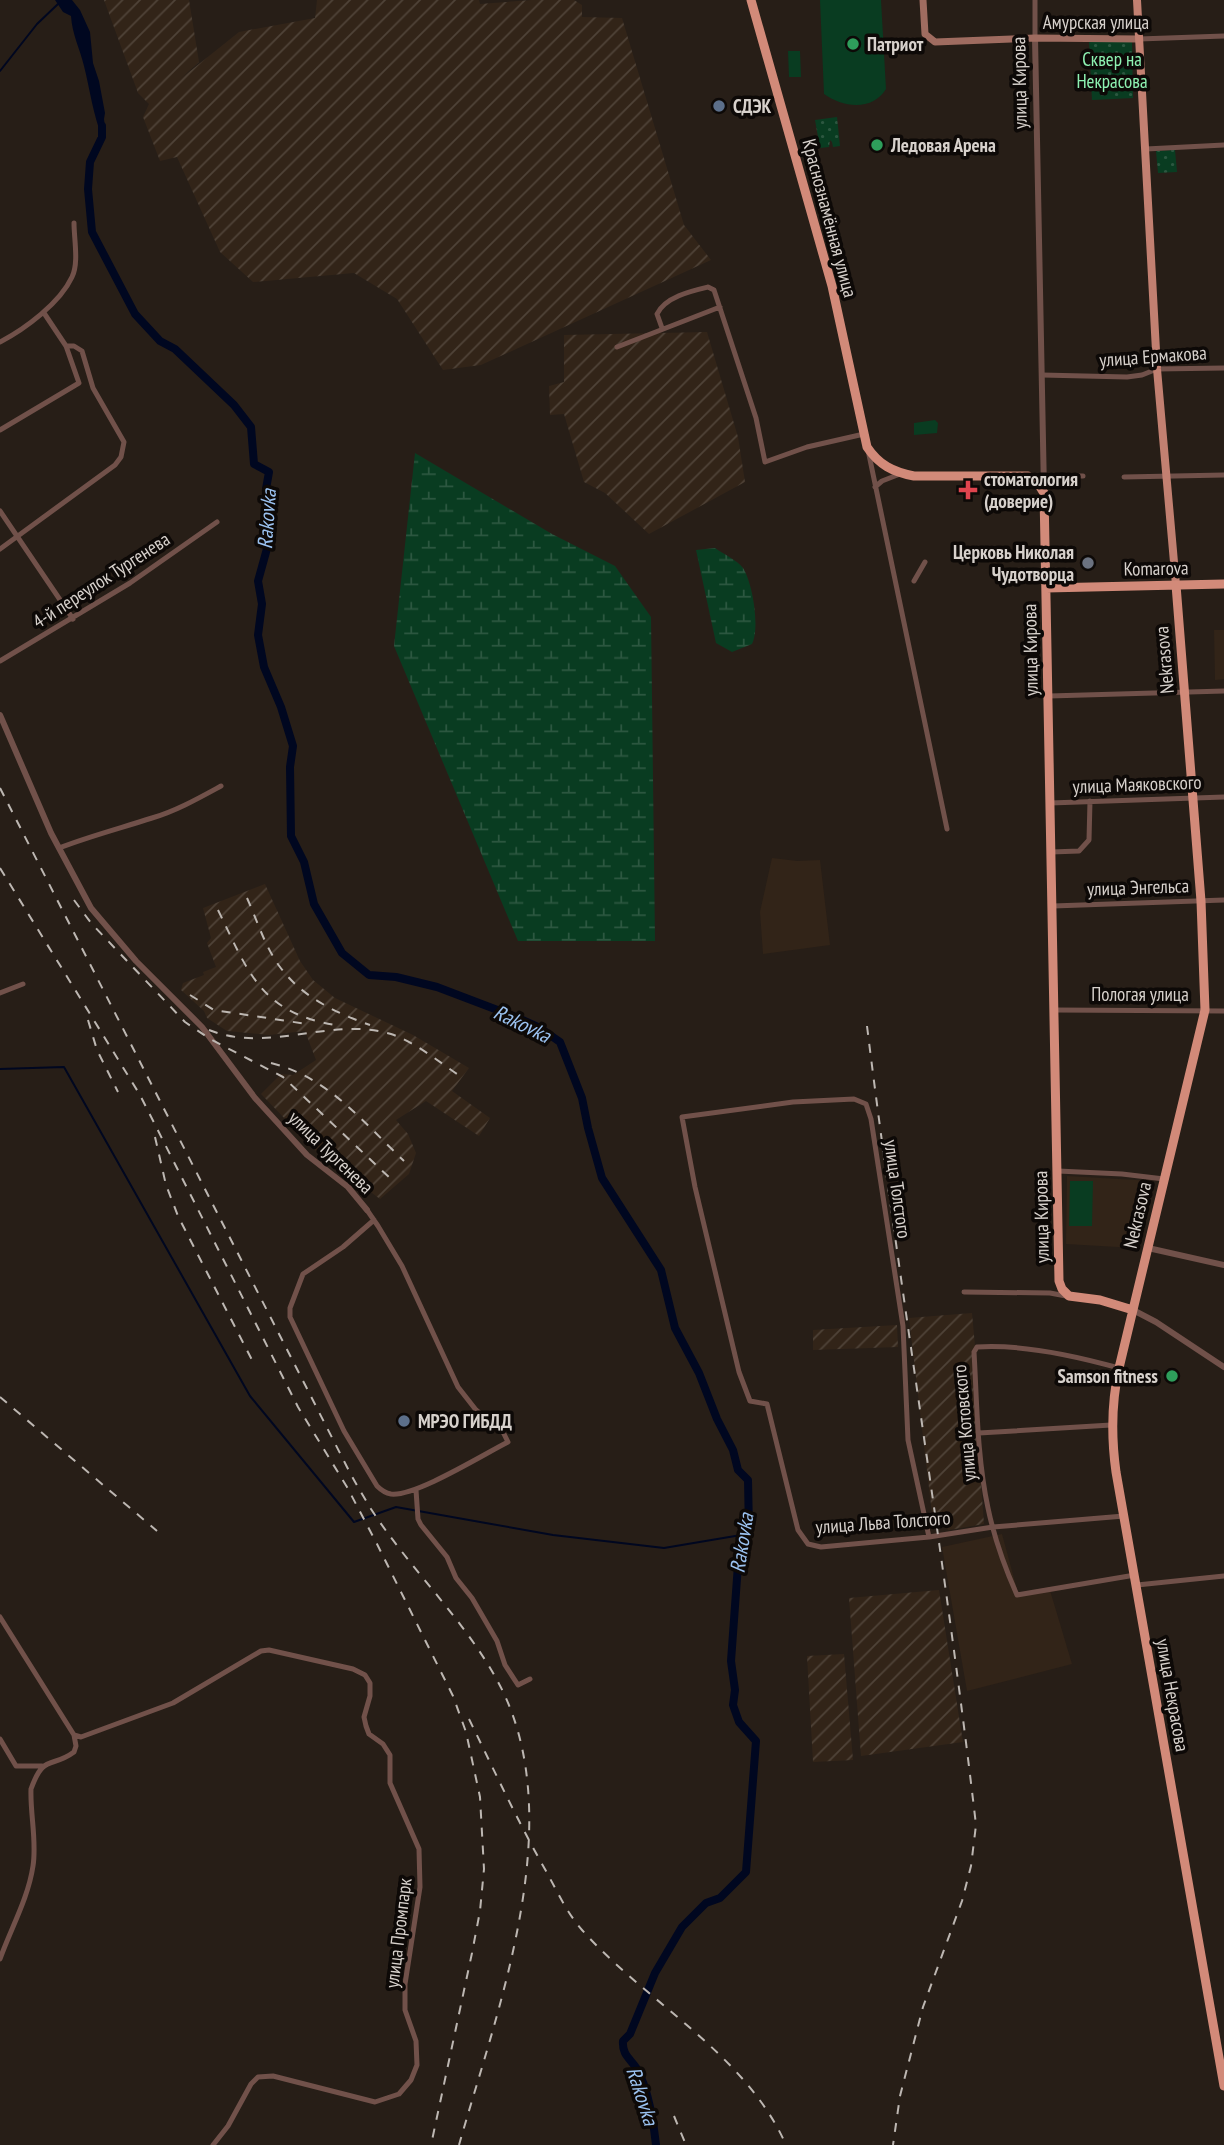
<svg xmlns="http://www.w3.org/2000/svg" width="1224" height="2145" viewBox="0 0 1224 2145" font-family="'PT Sans Narrow',sans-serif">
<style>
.built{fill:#322418}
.industrial{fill:url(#industrial-furrows)}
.grass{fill:url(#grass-dots)}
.wetland{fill:url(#wetland-marsh)}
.pitch{fill:#093c21}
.water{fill:#000720}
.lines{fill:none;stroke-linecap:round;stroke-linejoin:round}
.stream{stroke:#000720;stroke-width:2}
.river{stroke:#000720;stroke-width:8}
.minor{stroke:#71514a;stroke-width:5}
.tertiary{stroke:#71514a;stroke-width:6}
.secondary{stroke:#9f6c60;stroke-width:7}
.primary{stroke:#c28071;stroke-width:8}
.trunk{stroke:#d28a79;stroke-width:9}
.rail{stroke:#bdb7b2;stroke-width:2;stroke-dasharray:9 9;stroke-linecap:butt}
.leisure-dot{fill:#2e9e5b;stroke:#0d0907;stroke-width:2.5}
.service-dot{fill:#5c6f8a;stroke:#0d0907;stroke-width:2.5}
.health-dot{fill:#e0444e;stroke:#0d0907;stroke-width:2.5}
.worship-dot{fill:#6b7280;stroke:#0d0907;stroke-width:2.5}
.labels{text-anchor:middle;stroke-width:7;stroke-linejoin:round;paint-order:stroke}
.street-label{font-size:19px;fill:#d7d1cc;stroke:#0d0907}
.poi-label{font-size:19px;font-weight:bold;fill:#d7d1cc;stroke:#0d0907;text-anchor:start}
.park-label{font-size:19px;fill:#8ef2b2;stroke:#0d0907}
.water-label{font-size:21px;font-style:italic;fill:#9bc2f0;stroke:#0d0907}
</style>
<defs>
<pattern id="industrial-furrows" width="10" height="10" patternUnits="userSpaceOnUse" patternTransform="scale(1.75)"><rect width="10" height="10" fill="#322418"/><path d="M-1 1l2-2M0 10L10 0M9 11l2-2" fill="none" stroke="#4f4338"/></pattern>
<pattern id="grass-dots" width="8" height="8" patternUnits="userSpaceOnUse" patternTransform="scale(1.75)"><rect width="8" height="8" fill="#093c21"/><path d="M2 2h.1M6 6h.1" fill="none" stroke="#2c5740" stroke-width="1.8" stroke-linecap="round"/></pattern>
<pattern id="wetland-marsh" width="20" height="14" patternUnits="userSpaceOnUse" patternTransform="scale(1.75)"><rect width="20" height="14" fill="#093c21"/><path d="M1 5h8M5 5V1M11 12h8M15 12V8" fill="none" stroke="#2c5740"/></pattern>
</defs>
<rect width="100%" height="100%" fill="#271e17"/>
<!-- built -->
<path class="built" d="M1214 630H1224V679L1215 680Z
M772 858 797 861 820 860 830 945 763 954 760 912Z
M1067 1176 1153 1181 1135 1248 1066 1244Z
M1002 1534 1018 1593 1049 1587 1072 1664 967 1691 942 1547Z"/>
<!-- industrial -->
<path class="industrial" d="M104 0H189L199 62 179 80 239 32 315 18 317 0H479L480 4 532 0H574L582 5V17L622 18 684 225 711 260 481 365 443 370 397 299 354 273 253 282 220 252 177 157 160 161 143 117 149 104 138 93Z
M707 332 738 437 745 482 649 534 605 493 584 482 564 414 550 415 549 386 564 382V335Z
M265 884 300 961 313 980 335 998 413 1035 469 1068 452 1091 490 1118 479 1136 426 1101 396 1120 408 1134 416 1153 409 1174 380 1199 316 1151 261 1094 281 1074 293 1075 316 1060 305 1031 269 1035 227 1031 207 1018 204 1011 181 990 183 983 204 975 203 972 216 967 207 943 211 938 203 908Z
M972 1313 976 1357 974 1391 984 1524 949 1530 933 1522 909 1318Z
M897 1325 898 1347 813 1350V1330Z
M939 1590 963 1742 861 1756 849 1598Z
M844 1654 853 1760 813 1762 807 1656Z"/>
<!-- grass -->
<path class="grass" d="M1132 41 1133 98 1092 100 1089 42Z
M837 117 840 146 833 147 832 142 830 140 829 147 820 148 815 120Z
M1175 150 1177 172 1158 173 1156 151Z"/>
<!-- wetland -->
<path class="wetland" d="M415 453 552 534 615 566 651 617 655 941H518L394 646Z
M715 548C723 554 737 560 743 568 753 584 760 628 752 644L732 652 716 643 696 550Z"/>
<!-- pitch -->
<path class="pitch" d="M820 0H881L886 89C872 112 842 107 824 94Z
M788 51H800L801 77H789Z
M935 420 938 423 937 433 914 435V423Z
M1070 1181H1093L1092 1226H1069Z"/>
<!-- water -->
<path class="water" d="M55 0H72L80 10 90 32 93 63 99 81 105 113 104 119 106 134 102 137C93 114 90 90 84 66 80 49 72 34 71 16L63 12Z"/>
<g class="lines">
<!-- stream -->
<path class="stream" d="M0 71 37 24 58 4
M0 1069 64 1067 250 1396 354 1522 396 1507 553 1535 664 1548 747 1534"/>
<!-- river -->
<path class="river" d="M102 126V137L90 162 88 189 92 232 135 314 160 341 175 349 234 405 251 427 254 464 269 472 266 489 268 545 258 581 262 604 258 635 264 667 281 707 293 746 290 767 291 836 304 862 314 904 342 953 369 975 396 977 437 987 516 1017 540 1028 560 1042 582 1098 588 1128 602 1178 661 1270 675 1328 699 1373 717 1419 733 1450 738 1470 748 1480 749 1531 739 1551 731 1661 735 1690 733 1705 739 1722 756 1741 746 1872 720 1898 706 1903 682 1927 655 1973 630 2034 623 2041C622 2055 630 2058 637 2069 648 2088 654 2124 656 2145"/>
<!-- minor -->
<path class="minor" d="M1035 38V0
M1139 39 1224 36
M1146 149 1224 145
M662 328 657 314C665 297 691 291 708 287L714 290 756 418 765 462 807 447 864 434
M0 342C25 329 60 303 72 277 79 263 74 239 74 223
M617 347 720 307
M1042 375 1127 377 1142 375 1157 369 1224 368
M0 430 79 383 66 346
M868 450 947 829
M1043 476H1083
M1124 477 1224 475
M875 487 882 481 900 474
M0 511 73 619
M0 549 115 465 121 457 124 442 93 388 82 351 74 346H66L44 313
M914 581 925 562
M0 661 130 583 217 522
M1049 696 1224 691
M1050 803 1224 797
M59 848C90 836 121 828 152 818 176 811 199 798 221 786
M1051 852 1079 851 1089 840 1090 801
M1053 906 1224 900
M0 993 23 984
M1055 1010 1224 1011
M1058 1171 1122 1174 1164 1179
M367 1210 378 1226 402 1266 458 1387 476 1410 503 1432 508 1442C484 1454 415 1497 391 1494 385 1493 381 1490 377 1486L344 1431 290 1317V1308L303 1274 343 1247 374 1220
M964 1292 1050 1293 1066 1296
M1119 1368C1076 1356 1021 1344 977 1347L974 1352C977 1403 977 1457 988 1508 994 1537 1005 1568 1017 1595L1135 1575
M979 1433 1111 1425
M416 1490 418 1519 421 1525 447 1557 456 1578 472 1598 497 1641 505 1665 518 1685 530 1679
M929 1537 908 1440 903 1326 871 1119 866 1104 854 1099 793 1102 682 1117 695 1187 739 1372 750 1401 767 1404 798 1530 808 1544 821 1547 929 1537 993 1527 1124 1516
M1137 1585 1224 1576
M0 1617 74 1735 81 1737 173 1703 261 1651 269 1650 353 1669 365 1675 370 1683V1696L364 1717 366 1726 369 1734 383 1744 390 1755V1783L419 1849 420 1887 405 1984V2010L416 2041 417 2065 411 2080 399 2094 375 2102 273 2076 258 2077 251 2084 228 2126 213 2145
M0 1739 16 1766H42
M0 1959C11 1928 28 1899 33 1866 37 1841 30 1814 31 1789 44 1753 51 1769 74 1752L76 1746 74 1735"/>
<!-- tertiary -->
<path class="tertiary" d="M1035 38 1044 491
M0 715 51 833 91 908 136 961 202 1027 255 1098 307 1155 348 1187 367 1210
M1148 1248 1224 1265
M1133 1310 1156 1322 1224 1367"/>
<!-- secondary -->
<path class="secondary" d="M923 0 925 34 935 42 1035 38 1139 39"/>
<!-- primary -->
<path class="primary" d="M1137 0 1157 369 1176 585"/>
<!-- trunk -->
<path class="trunk" d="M751 0 832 286 867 447C879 465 893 472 914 476H1028L1039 485 1044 493 1059 1281 1062 1289 1069 1296 1100 1300 1133 1310
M1176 585 1201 901 1205 1010 1119 1368C1111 1404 1111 1436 1116 1472L1224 2086
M1046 588 1224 584"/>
<!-- rail -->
<path class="rail" d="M0 788 345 1463C353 1479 362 1494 371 1509 410 1569 463 1618 497 1680 572 1816 498 2007 459 2145
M0 868 140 1095 298 1407 347 1487 377 1544 453 1696 466 1732 480 1797 484 1869 480 1911 472 1953 431 2145
M247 898C257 920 265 947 280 967 302 997 336 1013 370 1025
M74 900 91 923 185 1022 210 1039 283 1077 392 1180
M218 910C248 971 260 1013 336 1025
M190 995 214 1010 307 1024
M88 1020 97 1050 118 1092
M867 1026C900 1293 945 1558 976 1825L971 1866 962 1901 923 2007 900 2096 893 2145
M209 1030C269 1054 330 1016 391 1034 415 1042 439 1062 460 1076
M271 1063C328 1077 362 1121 404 1161
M155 1137 166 1185 178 1216 252 1360
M0 1397 157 1531
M469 1719C494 1770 518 1822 546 1871 557 1891 567 1913 582 1930 647 2003 746 2054 786 2145
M674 2116 686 2145"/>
</g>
<!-- markers -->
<g class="leisure-dot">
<circle cx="853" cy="44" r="7"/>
<circle cx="877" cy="145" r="7"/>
<circle cx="1172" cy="1376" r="7"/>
</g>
<g class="service-dot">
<circle cx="719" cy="106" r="7"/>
<circle cx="404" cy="1421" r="7"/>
</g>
<path class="health-dot" d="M964.5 479.5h7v7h7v7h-7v7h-7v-7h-7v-7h7z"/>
<circle class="worship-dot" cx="1088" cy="563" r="7"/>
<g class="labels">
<!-- street labels -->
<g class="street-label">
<text x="1096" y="29">Амурская улица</text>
<text transform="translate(1019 83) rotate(-91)" y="7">улица Кирова</text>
<text transform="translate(830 218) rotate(75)" y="7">Краснознамённая улица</text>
<text transform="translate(1153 356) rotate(-4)" y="7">улица Ермакова</text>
<text transform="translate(1156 568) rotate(-1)" y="7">Komarova</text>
<text transform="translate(101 580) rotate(-33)" y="7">4-й переулок Тургенева</text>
<text transform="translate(1030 650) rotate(-91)" y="7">улица Кирова</text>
<text transform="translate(1164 660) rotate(-95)" y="7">Nekrasova</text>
<text transform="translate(1137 784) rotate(-2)" y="7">улица Маяковского</text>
<text transform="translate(1138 887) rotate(-2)" y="7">улица Энгельса</text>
<text x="1140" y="1001">Пологая улица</text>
<text transform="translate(331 1152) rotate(44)" y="7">улица Тургенева</text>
<text transform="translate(898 1189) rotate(82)" y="7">улица Толстого</text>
<text transform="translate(1137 1215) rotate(-77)" y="7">Nekrasova</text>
<text transform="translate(1041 1217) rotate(-91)" y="7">улица Кирова</text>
<text transform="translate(964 1423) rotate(-95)" y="7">улица Котовского</text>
<text transform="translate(883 1522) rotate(-4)" y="7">улица Льва Толстого</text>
<text transform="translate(1173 1695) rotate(80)" y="7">улица Некрасова</text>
<text transform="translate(398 1933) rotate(-83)" y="7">улица Промпарк</text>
</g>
<!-- poi labels -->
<g class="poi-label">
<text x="867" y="51">Патриот</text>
<text x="733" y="113">СДЭК</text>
<text x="891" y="152">Ледовая Арена</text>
<text x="984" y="486">стоматология<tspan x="984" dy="22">(доверие)</tspan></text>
<text x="1074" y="559" text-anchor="end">Церковь Николая<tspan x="1074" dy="22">Чудотворца</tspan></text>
<text x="1158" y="1383" text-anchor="end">Samson fitness</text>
<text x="418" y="1428">МРЭО ГИБДД</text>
</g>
<!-- park labels -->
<g class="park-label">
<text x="1112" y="66">Сквер на<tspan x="1112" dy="22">Некрасова</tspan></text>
</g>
<!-- water labels -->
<g class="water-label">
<text transform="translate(267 519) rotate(-86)" y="7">Rakovka</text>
<text transform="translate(522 1024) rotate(26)" y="7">Rakovka</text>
<text transform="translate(742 1543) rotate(-81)" y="7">Rakovka</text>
<text transform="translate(642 2096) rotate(72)" y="7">Rakovka</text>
</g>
</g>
</svg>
